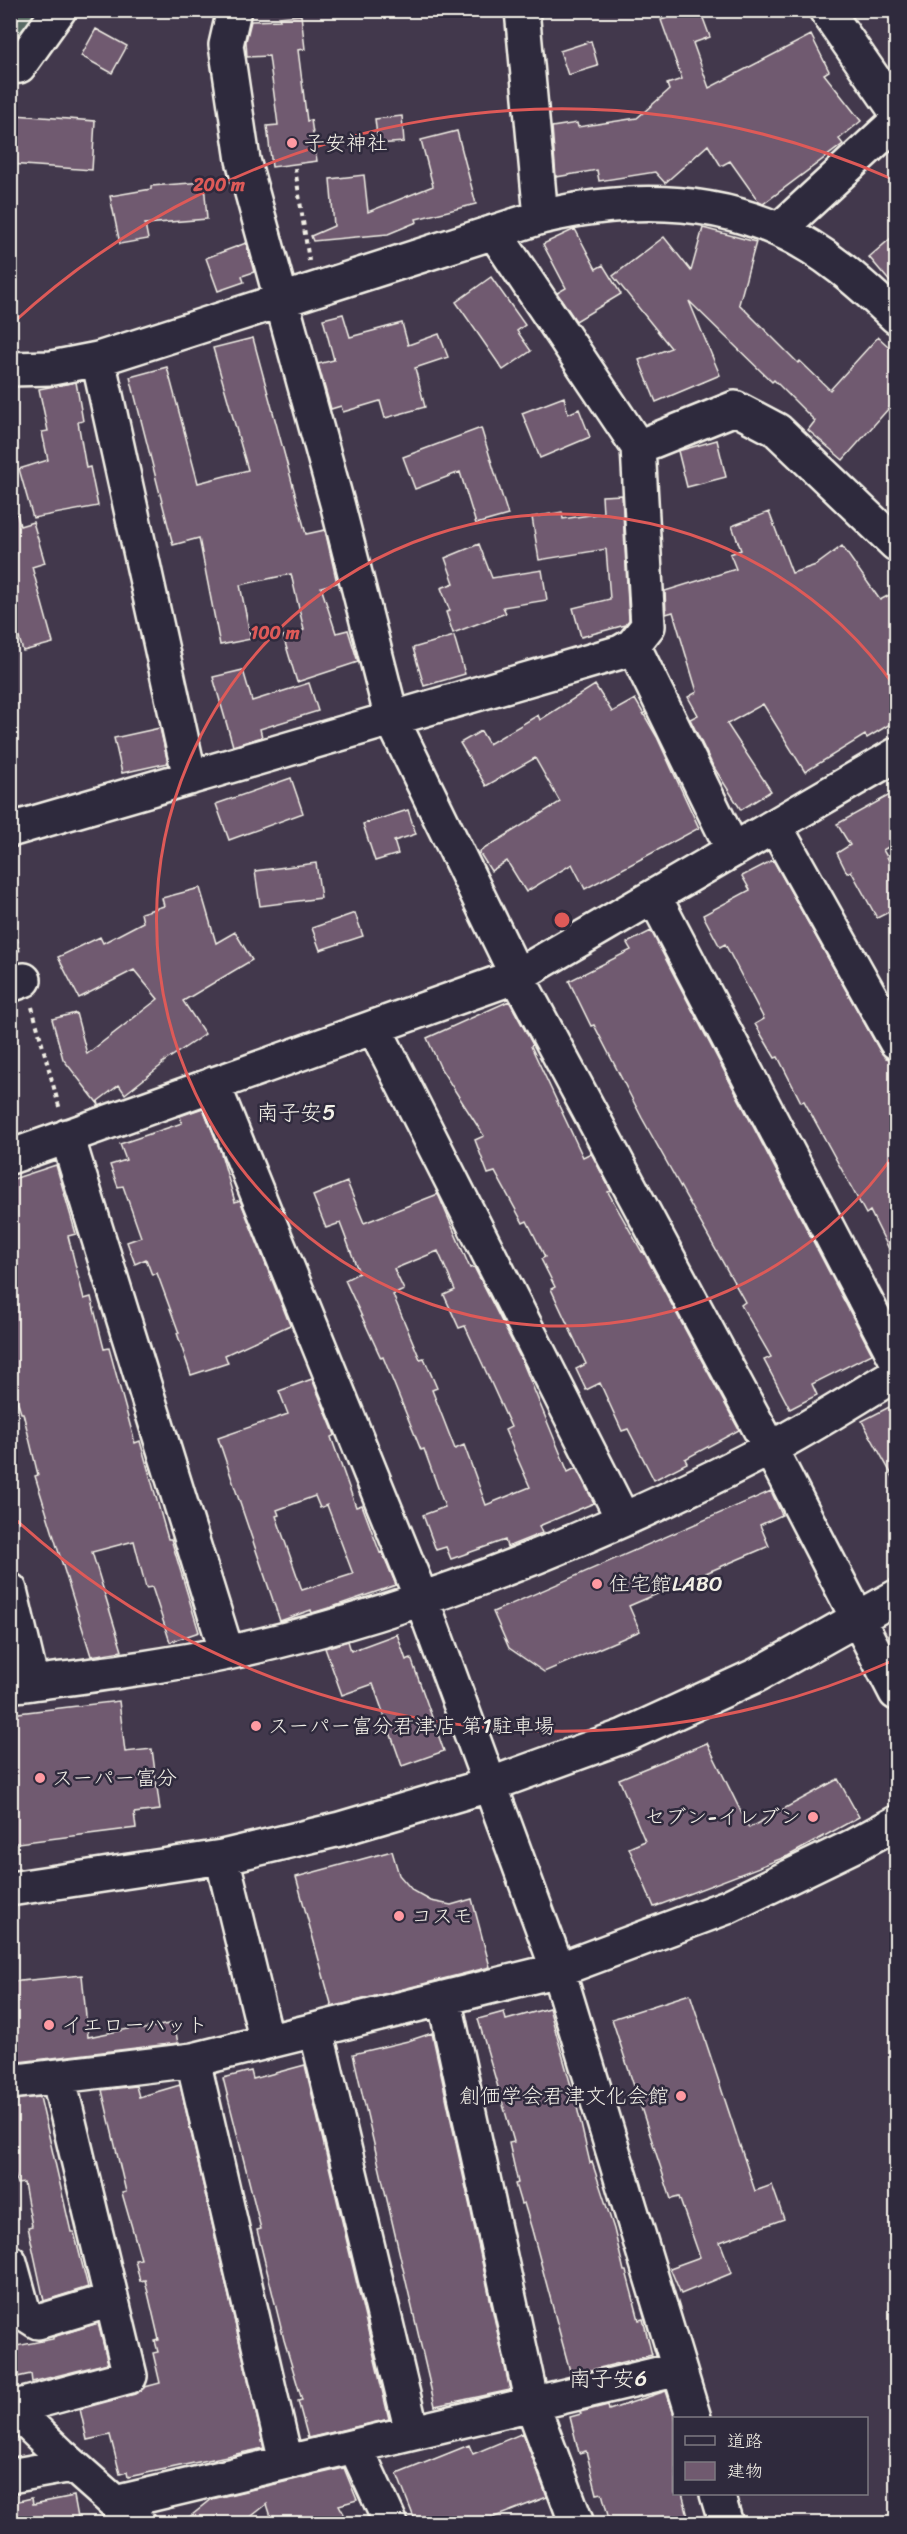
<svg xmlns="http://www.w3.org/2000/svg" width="907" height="2534" viewBox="0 0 907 2534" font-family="Sriracha,'Klee One',sans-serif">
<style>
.green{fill:#596b64;stroke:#a6aea6;stroke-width:1.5}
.building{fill:#705a6f;stroke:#f4f1e8;stroke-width:1.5;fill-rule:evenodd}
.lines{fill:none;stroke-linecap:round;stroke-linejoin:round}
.minor-casing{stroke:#f4f1e8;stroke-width:38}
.path{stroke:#f4f1e8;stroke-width:4;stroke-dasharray:4.5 4.5;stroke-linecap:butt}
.minor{stroke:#2f2a3d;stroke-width:33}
.ring{fill:none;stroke:#de5a58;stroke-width:3}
.poi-dot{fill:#ff9aa2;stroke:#2f2a3d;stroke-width:2}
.labels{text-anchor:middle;stroke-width:5;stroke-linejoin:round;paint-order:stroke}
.poi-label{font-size:21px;fill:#f4f1e8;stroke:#2f2a3d;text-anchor:start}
.neighbourhood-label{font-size:22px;fill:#f4f1e8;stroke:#2f2a3d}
.centre{fill:#de5a58;stroke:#2f2a3d;stroke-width:3}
.ring-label{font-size:18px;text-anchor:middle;font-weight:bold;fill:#de5a58;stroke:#2f2a3d;stroke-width:5;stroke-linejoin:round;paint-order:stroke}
</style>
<rect width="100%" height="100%" fill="#42384c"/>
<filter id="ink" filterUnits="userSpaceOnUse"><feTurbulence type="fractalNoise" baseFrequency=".0167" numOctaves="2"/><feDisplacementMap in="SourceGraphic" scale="12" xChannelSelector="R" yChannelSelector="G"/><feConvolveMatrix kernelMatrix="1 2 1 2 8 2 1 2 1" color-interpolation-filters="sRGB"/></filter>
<g filter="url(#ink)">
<!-- green -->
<path class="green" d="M11 10 38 11 11 43 10 11Z"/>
<!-- building -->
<path class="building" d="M691 10H700L710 37 693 43 709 88 811 35 829 71 824 74 861 121 839 139 843 144 763 204 759 202 730 161 721 166 708 145 665 183 655 172 599 181 597 170 556 177 552 127 577 123 578 127 637 118 669 90 667 84 682 79 661 20Z
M301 15 305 49 298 50 307 121 311 120 317 161 272 167 267 126 278 125 269 56 247 57 246 41 251 21 280 20 279 17Z
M96 29 127 46 112 73 81 56Z
M591 41 598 66 568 75 560 51Z
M15 115 95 121 92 170 10 164V120H15Z
M402 116 404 142 378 144 375 119Z
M457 131 476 204 416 219 417 222 388 234 313 241 311 236 334 226 330 179 364 175 368 212 433 186 421 140Z
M204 182 207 219 145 224 148 239 120 244 110 196 151 189V186Z
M703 228 756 242 739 304 798 363 800 361 830 390 878 337 897 354V399L843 460 808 430 815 421 774 380 772 382 689 301 720 375 656 402 639 360 671 348 613 276 664 237 691 271Z
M575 229 596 269 603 265 621 294 576 321 557 293 566 288 543 244Z
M897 233V290L869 257Z
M246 243 254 272 242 276 244 282 218 291 206 258Z
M491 277 525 325 517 331 531 351 503 370 456 302Z
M343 314 350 337 402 323 408 345 439 334 448 357 415 368 425 407 385 418 380 401 343 412 341 406 331 409 318 364 334 360 323 319Z
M253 338 306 534 325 530 337 583 321 587 336 633 348 630 358 662 297 682 283 636 304 630 291 574 240 585 251 639 220 645 199 538 173 545 130 377 167 367 198 483 248 470 213 348Z
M76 382 83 421 78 422 86 468 90 467 98 506 33 518 19 469 48 460 42 432 48 431 39 389Z
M564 397 568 414 579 409 590 437 540 458 522 413Z
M481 428 508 515 476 524 460 472 415 489 403 457Z
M717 440 726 477 687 487 678 451Z
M622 495 629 620 625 625 581 637 573 608 610 599 606 549 539 560 532 517 562 512 563 519 603 513 602 496Z
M769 512 792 573 816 565 842 546 880 600 897 591V720L867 738 865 735 805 772 763 704 727 724 771 791 741 810 713 766 690 719 698 715 688 697 697 692 673 612 666 614 665 591 736 569 730 554 741 550 732 526Z
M17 514 20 526 33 522 45 563 32 567 53 643 23 651 10 608V515Z
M479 544 492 578 542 570 547 600 503 607 506 613 453 633 446 612 450 611 441 588 454 583 445 558Z
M454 636 465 674 424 686 413 648Z
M243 670 252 701 309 683 318 711 260 729 262 737 233 746 213 677Z
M595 685 612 712 635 699 657 737 699 828 585 889 572 864 526 892 507 861 491 871 479 852 560 802 535 758 486 786 460 743 481 731 489 744 538 715 540 720Z
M160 728 168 763 122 773 114 738Z
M291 778 303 813 229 840 216 804Z
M897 791V842L883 850 897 874V908L877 918 851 871 847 873 837 853 850 845 837 824Z
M408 810 416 834 394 841 398 854 375 861 363 824Z
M773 860 880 1051 886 1058 894 1060 897 1065V1265L870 1211 866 1214 804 1101 801 1102 778 1057 775 1058 755 1024 764 1019 725 944 720 947 703 915 750 890 742 876Z
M316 863 321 898 260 906 255 871Z
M200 888 216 943 235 932 252 960 183 1001 205 1034 162 1063 163 1064 125 1094 119 1085 98 1101 99 1105 63 1059 52 1019 76 1013 87 1054 158 999 134 970 79 998 58 957 100 937 103 943 143 922 141 913 164 906 162 898Z
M355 913 363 936 320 950 312 928Z
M651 931 872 1354 812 1384 817 1395 790 1409 764 1360 771 1357 741 1305 745 1302 642 1118 594 1025 591 1026 569 981 631 950 627 943Z
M509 1001 533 1045 531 1046 583 1157 591 1153 611 1191 608 1192 642 1252 643 1251 739 1430 685 1459 687 1463 654 1480 628 1429 622 1431 600 1383 586 1390 576 1369 586 1364 551 1289 555 1287 541 1259 545 1257 527 1221 523 1223 495 1172 488 1174 475 1140 484 1136 441 1069 427 1038Z
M203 1108 220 1150 235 1202 240 1200 290 1325 225 1355 228 1363 191 1375 177 1333H179L157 1273 152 1275 146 1259 135 1264 127 1242 141 1237 123 1186 118 1187 110 1165 126 1160 120 1144 182 1123 180 1116Z
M56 1165 76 1234 68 1236 84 1299 91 1297 104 1349 109 1348 135 1443 140 1441 168 1539H171L199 1632 170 1642 152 1587 146 1588 134 1541 92 1552 122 1651 91 1656 35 1476 38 1475 23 1413H21L10 1378V1180Z
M347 1182 364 1223 438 1194 470 1268 474 1267 523 1363 568 1472 576 1468 594 1503 539 1526 542 1533 507 1547 505 1540 451 1559 446 1547 436 1550 423 1515 445 1507 424 1449 421 1450 383 1357 381 1358 345 1280 359 1273 340 1223 326 1228 313 1196ZM438 1251 455 1290 444 1295 459 1328 465 1326 483 1365 511 1427 505 1430 530 1487 486 1505 464 1445 455 1449 432 1390 437 1388 424 1358 420 1359 393 1295 404 1290 394 1269Z
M312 1379 335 1435 331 1437 356 1507 362 1505 380 1553 382 1552 396 1585 335 1606 312 1613 311 1610 280 1621 218 1438 288 1414 279 1391ZM315 1496 320 1508 327 1505 353 1574 302 1590 276 1516 279 1515 277 1510Z
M897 1403V1484L862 1421Z
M771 1491 782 1515 760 1525 769 1546 629 1606 640 1631 544 1672 509 1648 493 1612Z
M397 1634 406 1660 411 1658 444 1751 402 1766 373 1684 342 1695 325 1648 348 1641 351 1651Z
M119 1701 125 1752 152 1749 160 1810 134 1813 136 1828 10 1844V1714Z
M707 1743 749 1828 838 1779 859 1817 788 1856 654 1907 629 1848 645 1841 619 1779Z
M392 1851 399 1875 413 1891 431 1901 451 1905 472 1899 490 1967 332 2007 296 1877Z
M82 1975 88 2037 138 2027 139 2030 174 2023 178 2043 10 2063V1982Z
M690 1994 755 2191 772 2185 784 2219 720 2242 732 2273 681 2294 670 2268 700 2257 679 2197 671 2199 612 2019Z
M549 2008 577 2107 590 2163 592 2162 614 2229 624 2271H626L639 2320 643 2319 652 2355 571 2375 532 2230 524 2203 521 2204 515 2184 518 2183 509 2143 514 2142 478 2019 504 2012 506 2020Z
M432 2033 510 2390 435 2406 353 2054 408 2041Z
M305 2065 389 2419 308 2438 298 2401 302 2400 284 2340 257 2230 261 2229 223 2078 251 2071 253 2079Z
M180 2085 264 2448 128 2477 127 2472 120 2474 110 2435 87 2440 80 2409 135 2394 145 2387 160 2383 153 2353 158 2352 155 2341 159 2340 145 2280 140 2281 135 2260 141 2259 122 2193 126 2192 102 2090 136 2086 139 2097Z
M40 2097 71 2232H74L88 2287 44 2301 28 2227 32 2226 24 2183 17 2184 10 2157V2100Z
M98 2323 108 2363 32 2382 31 2374 17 2377 11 2347 53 2339V2337Z
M666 2391 675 2418V2493H682L690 2523H610L602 2493 597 2494 586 2451 579 2453 570 2417 581 2414 580 2412 608 2405 609 2410Z
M523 2433 547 2497 479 2523H416L397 2474 469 2445 473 2454Z
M344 2468 357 2500 339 2505 349 2523H273L267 2504 243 2523H182L212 2499Z
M74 2496 79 2523H10V2503L32 2498 33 2504Z"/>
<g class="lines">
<defs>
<path id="minor" d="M234 10 226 45 243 160 337 503 392 719 517 976 770 1448 896 1693
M522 10 541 217
M826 10 896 111
M10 67 19 66 59 10
M779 230 896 122
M98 359 190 778
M10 369 52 368 98 359 541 217C621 198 703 196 779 230 824 250 861 284 896 317
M638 447 735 408 777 430 896 544
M633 645 733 850
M775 826 896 1042
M10 830 621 652 633 645 648 626 638 447 494 232
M654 896 896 1359
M10 985 24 980
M374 1027 623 1519
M213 1084 422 1600 558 1970 694 2418
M67 1136 227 1653
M10 1157 517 976 896 755
M10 1590 32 1683
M10 1686C83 1676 156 1668 227 1653 417 1612 598 1538 769 1449 813 1426 854 1399 896 1374
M222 1857 267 2042
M10 1889 222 1857 340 1829 489 1785 624 1736 757 1675 896 1597
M444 1998 532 2404 577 2524
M316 2030 412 2432
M193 2060 286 2462
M10 2082 193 2060 558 1970 727 1907 855 1845 896 1823
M10 2262 24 2313 38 2322 111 2300
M10 2406 60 2454 139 2524
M12 2408 130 2376 58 2076
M355 2446 391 2524
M10 2476 72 2465
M717 2494 726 2524
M115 2503 679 2369"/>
</defs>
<!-- minor casing -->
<use href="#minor" class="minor-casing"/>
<!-- path -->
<path class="path" d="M295 168 309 261
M10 912 19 953
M32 1007 60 1110"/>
<!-- minor -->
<use href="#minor" class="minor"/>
</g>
</g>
<!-- distance rings -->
<g class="ring">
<path d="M895 1153A406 406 0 1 1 895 687"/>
<path d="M892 1661A811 811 0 0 1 14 1518M14 322A811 811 0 0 1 892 179"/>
</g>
<!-- markers -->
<g class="poi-dot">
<circle cx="292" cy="143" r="6"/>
<circle cx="597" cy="1584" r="6"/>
<circle cx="256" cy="1726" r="6"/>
<circle cx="40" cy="1778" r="6"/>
<circle cx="813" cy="1817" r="6"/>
<circle cx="399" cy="1916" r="6"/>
<circle cx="49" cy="2025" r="6"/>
<circle cx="681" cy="2096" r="6"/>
</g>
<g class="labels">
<!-- poi labels -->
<g class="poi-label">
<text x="304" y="150">子安神社</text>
<text x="609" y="1591">住宅館LABO</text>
<text x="268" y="1733">スーパー富分君津店 第1駐車場</text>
<text x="52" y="1785">スーパー富分</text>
<text x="801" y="1824" text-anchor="end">セブン-イレブン</text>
<text x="411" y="1923">コスモ</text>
<text x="61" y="2032">イエローハット</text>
<text x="669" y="2103" text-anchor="end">創価学会君津文化会館</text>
</g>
<!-- neighbourhood labels -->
<g class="neighbourhood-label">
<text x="296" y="1120">南子安5</text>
<text x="608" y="2386">南子安6</text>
</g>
</g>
<circle cx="562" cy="920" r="9" class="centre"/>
<g class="ring-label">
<text x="219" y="191">200 m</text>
<text x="275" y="639">100 m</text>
</g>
<!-- margin -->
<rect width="907" height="2534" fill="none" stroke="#2f2a3d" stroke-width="36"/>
<rect x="18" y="18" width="871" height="2498" fill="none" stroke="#f4f1e8" stroke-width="2" filter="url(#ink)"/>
<!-- legend -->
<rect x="673" y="2417" width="195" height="78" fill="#2f2a3d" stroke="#7e7a81" stroke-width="1.5"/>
<rect x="685" y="2436" width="30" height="9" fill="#2f2a3d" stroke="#7e7a81" stroke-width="1.5"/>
<text x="727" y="2447" font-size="18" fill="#f4f1e8">道路</text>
<rect x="685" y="2462" width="30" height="18" fill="#705a6f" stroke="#7e7a81" stroke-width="1.5"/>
<text x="727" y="2477" font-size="18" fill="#f4f1e8">建物</text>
</svg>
